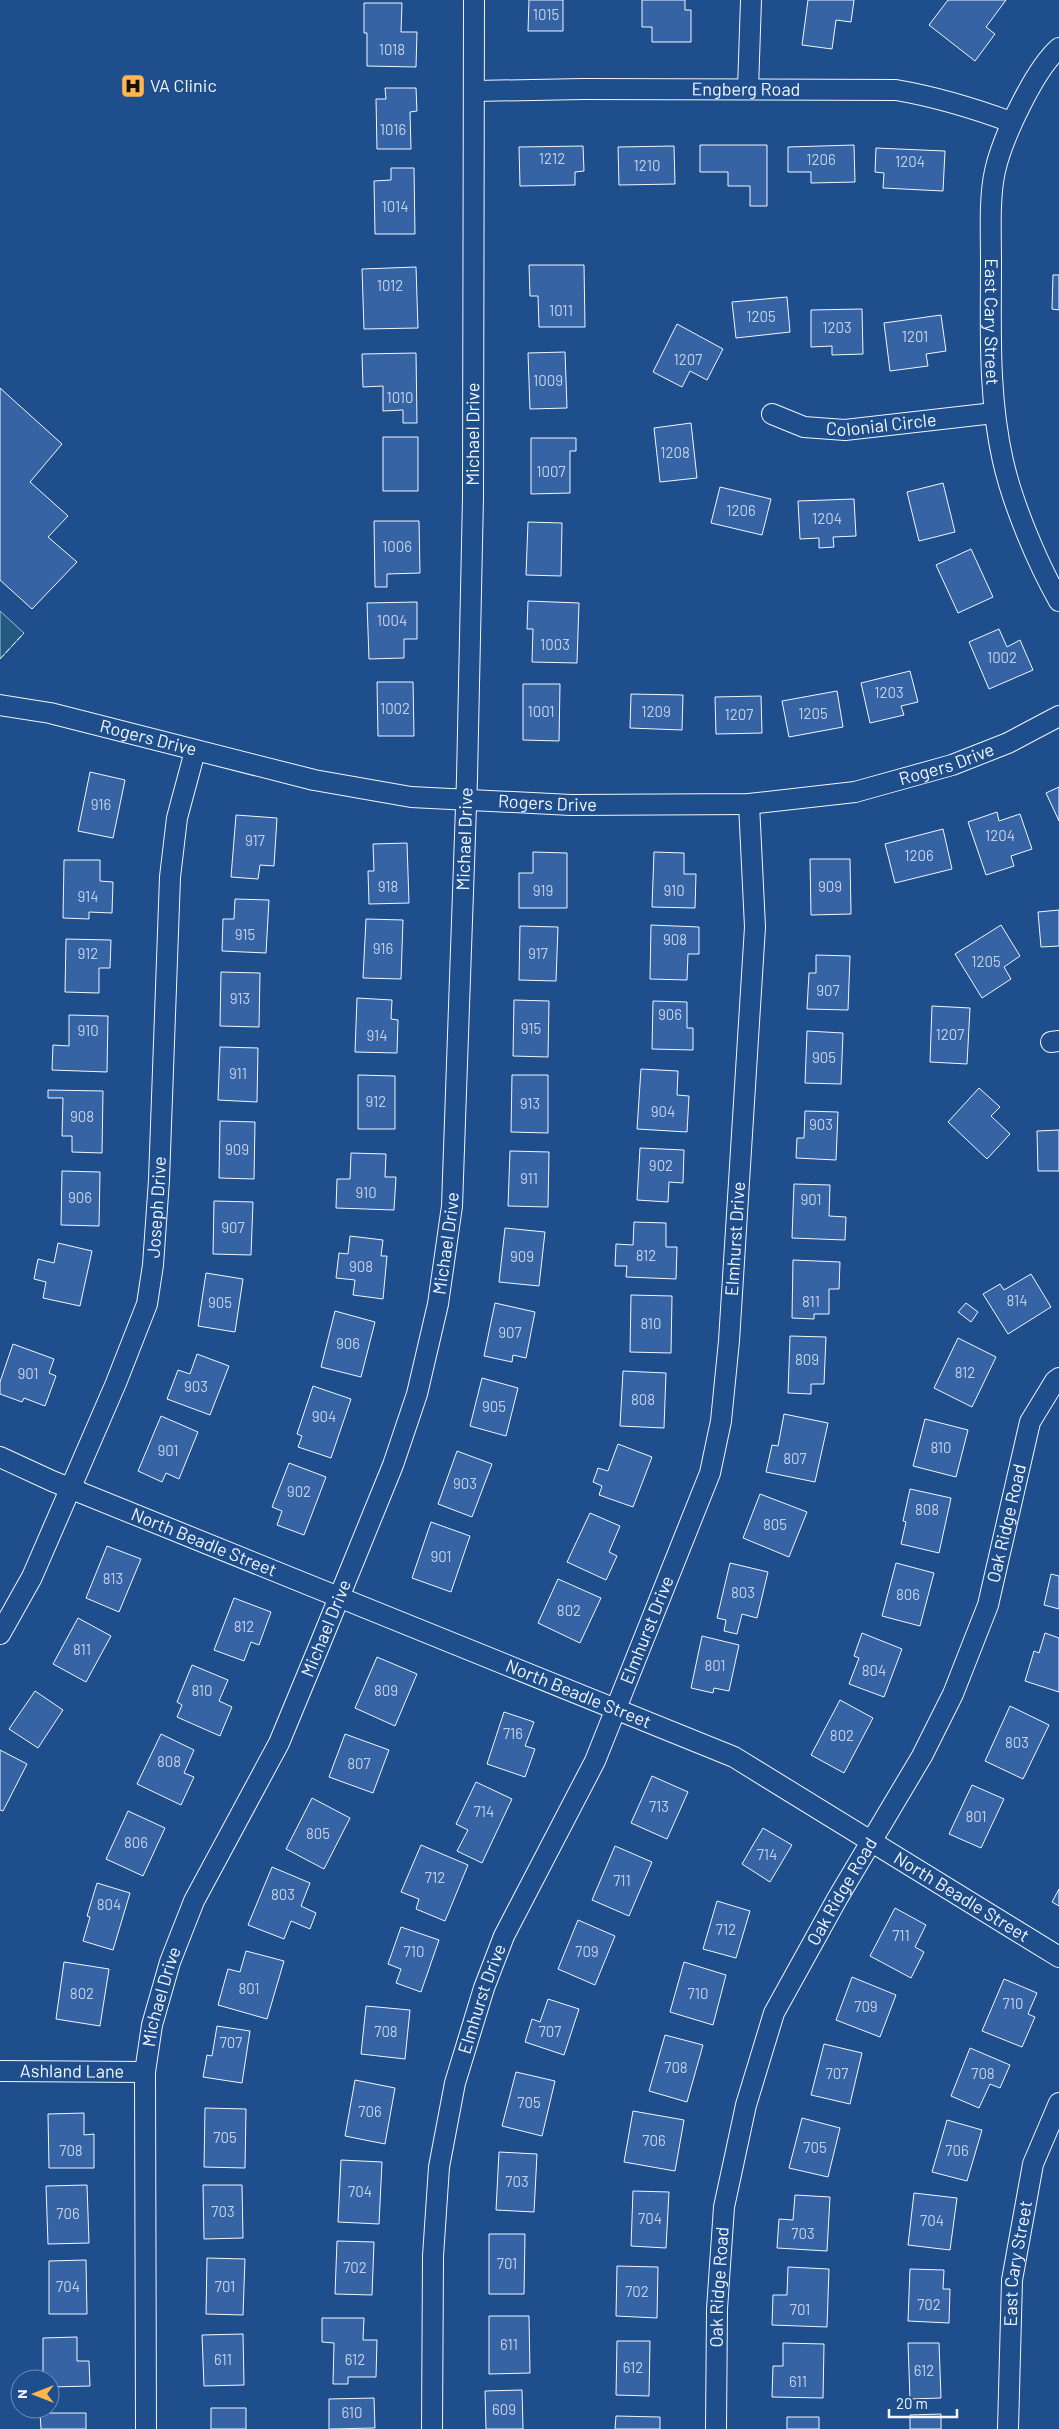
<svg xmlns="http://www.w3.org/2000/svg" width="1059" height="2429" viewBox="0 0 1059 2429" font-family="Barlow,sans-serif">
<style>
.green{fill:#245a82;stroke:#a8bbd7}
.building{fill:#3563a3;stroke:#f2f6ff}
.lines{fill:none;stroke-linecap:round;stroke-linejoin:round}
.minor-casing{stroke:#f2f6ff;stroke-width:22}
.minor{stroke:#1f4e8c;stroke-width:20}
.fence{stroke:#f2f6ff;stroke-width:1;stroke-dasharray:6 2.5;stroke-linecap:butt}
.labels{text-anchor:middle;stroke-width:4;stroke-linejoin:round;paint-order:stroke}
.number-label{font-size:15px;fill:#c3d1e8}
.poi-label{font-size:18px;fill:#f2f6ff;stroke:#1f4e8c;text-anchor:start}
.street-label{font-size:18px;fill:#f2f6ff;stroke:#1f4e8c}
</style>
<rect width="100%" height="100%" fill="#1f4e8c"/>
<!-- green -->
<path class="green" d="M0 611 24 633 0 659Z"/>
<!-- building -->
<path class="building" d="M529 0H563V31H528Z
M642 0H685V10H691V42H652V27H642Z
M808 0H854L851 22 836 20 832 49 802 45Z
M948 0H1006L986 27 995 34 975 61 929 25Z
M364 3H402L401 32H417L416 67 367 66V33H364Z
M385 88H416L417 111 410 112 411 149H377L376 99H386Z
M700 145H767V206H750V186H728V172H700Z
M854 145 855 182 811 183V172H788V147Z
M583 146 584 171 575 172V185L520 186 519 147Z
M674 146 675 184 619 185 618 147Z
M876 148 945 151 943 191 883 188 884 173 875 172Z
M391 168H414L415 234H375L374 181 391 180Z
M529 265H584L585 327H539L538 296H530Z
M416 267 418 328 364 329 362 269Z
M1053 275H1059V310L1052 309Z
M787 297 790 332 736 338 732 302Z
M862 309 863 354 832 355V346L811 347V310Z
M941 315 946 351 926 354 928 366 890 371 884 323Z
M677 324 723 349 707 380 690 371 682 387 653 372Z
M565 352 567 408 530 409 528 353Z
M416 353 417 423H403V410L383 411V386L363 387 362 354Z
M0 388 62 444 30 482 68 516 48 537 77 562 32 609 0 580Z
M691 423 697 478 660 482 654 428Z
M383 437H418V491H383Z
M531 438H576V451H570V493L531 494Z
M943 483 955 532 919 541 907 492Z
M720 487 771 499 762 535 711 523Z
M854 499 856 536 833 537 834 547 819 548V538L800 539 798 501Z
M374 521H419L420 573 387 574V587H375Z
M528 522 562 523 561 576 526 575Z
M971 549 993 597 958 613 936 565Z
M528 601 579 603 577 663 532 662 533 629H527Z
M417 602V639H404V658L369 659 367 603Z
M999 629 1007 647 1020 640 1033 670 989 689 969 642Z
M910 671 918 702 901 706 904 715 870 723 861 683Z
M377 682H413L414 736H378Z
M523 684H560L559 741 523 740Z
M837 691 843 727 789 737 782 701Z
M631 694 683 695 682 730 630 728Z
M761 696 762 733 716 734 715 697Z
M90 772 125 780 113 838 78 831Z
M1059 787V821L1046 793Z
M997 812 999 821 1020 814 1032 849 1011 856 1014 866 986 875 968 822Z
M236 815 277 818 274 866 260 865 258 879 231 877Z
M943 829 952 869 895 883 885 844Z
M407 843 409 903 369 904 368 871H374L373 844Z
M533 852 567 853V908H519V873H533Z
M654 852 684 853V874H696L695 908 652 907Z
M810 859H850L851 914 811 915Z
M64 860H100V881L113 882 112 913 89 912V919L63 918Z
M235 899 269 900 266 953 222 951 223 919H234Z
M1059 910V946L1041 947 1038 912Z
M366 919 403 920 401 979 363 978Z
M651 925 699 927V954H688L687 980 650 979Z
M1001 925 1020 956 1004 967 1011 979 982 998 955 954Z
M520 926 558 927 556 981 519 980Z
M66 939 111 940 110 968H99V993L65 992Z
M816 955 850 956 848 1010 807 1009 809 973H816Z
M221 972 260 973 259 1027 220 1026Z
M357 998 392 1000 391 1019 398 1020 397 1053 355 1052Z
M514 1000 549 1001 548 1057 513 1056Z
M653 1001 687 1002V1028H693V1050L652 1049Z
M932 1006 970 1008 967 1064 930 1062Z
M69 1015 108 1016 107 1072 52 1070 53 1045 69 1046Z
M807 1031 843 1033 841 1084 805 1083Z
M220 1047 258 1048 257 1102 218 1100Z
M641 1069 678 1071 677 1095 689 1096 687 1132 637 1129Z
M358 1075 395 1076V1129H358Z
M512 1075H548V1133L511 1132Z
M979 1088 1000 1107 991 1116 1010 1134 987 1159 948 1122Z
M48 1090 103 1091 102 1153 72 1152V1136H62L63 1098H48Z
M805 1111 838 1112 836 1160 796 1158 797 1138H804Z
M220 1121 255 1122 254 1179 219 1178Z
M1059 1130V1171H1038L1037 1131Z
M640 1148 684 1150 683 1183 669 1182 668 1202 637 1200Z
M510 1151 549 1152 548 1207 508 1206Z
M351 1153 386 1154 385 1177H396L394 1210 336 1208 337 1179H350Z
M62 1171 100 1172 99 1226 61 1225Z
M794 1184 830 1185 829 1216 846 1217 845 1240 792 1238Z
M214 1201 253 1202 251 1255 213 1254Z
M634 1222 666 1223V1247H677L676 1279 626 1277 627 1266H615L616 1244 633 1245Z
M505 1228 545 1232 539 1286 499 1282Z
M350 1236 383 1240 381 1256H387L383 1299 353 1295 355 1280 336 1278 339 1253 348 1254Z
M58 1243 92 1251 80 1306 43 1298 46 1282 34 1279 38 1259 54 1263Z
M793 1260 840 1262 839 1289H829V1314H814V1319L792 1318Z
M206 1273 243 1279 235 1332 198 1326Z
M1031 1274 1051 1307 1008 1334 983 1294 1000 1284 1004 1290Z
M631 1295 672 1296 671 1353 630 1352Z
M495 1303 535 1312 526 1358 513 1355 512 1362 484 1356Z
M966 1303 978 1312 971 1322 958 1312Z
M335 1311 375 1322 361 1377 321 1367Z
M790 1336 826 1337 824 1384H811V1394L788 1393Z
M958 1338 996 1357 972 1407 934 1388Z
M13 1344 54 1359 49 1373 56 1376 45 1406 24 1398 22 1402 0 1394V1382Z
M197 1354 229 1366 210 1415 167 1399 178 1370 190 1374Z
M623 1371 666 1373 664 1428 620 1426Z
M482 1378 518 1388 506 1436 470 1426Z
M313 1386 351 1399 331 1458 298 1447 302 1436 297 1434Z
M784 1414 828 1423 815 1482 766 1472 772 1445 778 1446Z
M161 1416 198 1432 179 1479 166 1473 162 1482 138 1471Z
M925 1419 968 1430 956 1477 913 1466Z
M618 1444 652 1457 633 1507 599 1495 602 1486 593 1482 598 1468 608 1471Z
M457 1451 492 1464 472 1517 438 1504Z
M289 1463 326 1477 304 1535 277 1525 282 1511 272 1507Z
M910 1489 951 1498 939 1553 901 1544 906 1522 903 1521Z
M760 1494 807 1512 789 1557 743 1538Z
M590 1513 620 1526 609 1552 617 1556 606 1580 567 1562Z
M431 1522 470 1536 451 1592 412 1578Z
M107 1546 141 1559 119 1612 86 1598Z
M730 1563 768 1572 757 1618 742 1614 737 1634 724 1631 726 1620 717 1618Z
M896 1563 934 1573 920 1626 882 1616Z
M1051 1574 1059 1576V1609L1044 1605Z
M558 1579 601 1598 580 1643 538 1623Z
M234 1598 271 1612 259 1645 251 1642 244 1661 214 1650Z
M78 1618 111 1636 86 1682 53 1664Z
M862 1633 902 1649 884 1697 849 1684 859 1658 854 1656Z
M1045 1633 1059 1638V1692L1025 1681 1034 1651 1039 1653Z
M702 1636 739 1645 729 1691 714 1688 713 1693 691 1688Z
M377 1657 417 1674 395 1726 355 1708Z
M192 1665 228 1680 219 1701 232 1707 220 1736 177 1717 182 1705 177 1702Z
M35 1691 63 1710 38 1748 9 1729Z
M840 1700 873 1718 844 1773 811 1755Z
M1010 1706 1049 1725 1023 1779 985 1761Z
M504 1712 534 1722 525 1746 535 1749 525 1777 487 1764Z
M161 1734 194 1750 184 1773 194 1777 181 1805 137 1784Z
M345 1734 389 1750 373 1793 329 1777Z
M0 1750 27 1764 3 1811 0 1810Z
M652 1776 688 1792 667 1839 631 1823Z
M476 1782 512 1799 482 1863 457 1851 468 1830 456 1824Z
M972 1785 1004 1799 981 1848 949 1834Z
M312 1798 350 1818 324 1869 286 1849Z
M128 1811 165 1828 143 1876 106 1859Z
M763 1828 792 1845 770 1882 742 1864Z
M421 1845 468 1865 445 1921 416 1909 419 1899 401 1892Z
M615 1846 652 1862 629 1916 592 1900Z
M272 1867 310 1883 301 1906 316 1913 310 1929 291 1921 284 1939 248 1925Z
M97 1883 130 1893 113 1950 83 1941 90 1917 87 1916Z
M1059 1889V1906L1052 1902Z
M717 1901 750 1911 736 1958 703 1949Z
M895 1908 926 1925 915 1947 924 1952 911 1978 870 1956Z
M578 1920 615 1936 595 1985 558 1969Z
M401 1927 439 1940 421 1992 396 1983 401 1969 388 1964Z
M246 1951 284 1961 267 2019 218 2005 228 1969 240 1972Z
M64 1962 109 1969 100 2026 56 2019Z
M684 1962 726 1975 713 2025 670 2012Z
M852 1977 896 1995 880 2037 836 2020Z
M1004 1979 1037 1993 1028 2014 1035 2017 1022 2047 982 2031Z
M548 1999 579 2009 564 2055 525 2042 532 2019 540 2022Z
M366 2006 410 2010 405 2059 361 2054Z
M217 2026 250 2031 242 2083 203 2077 207 2055 212 2056Z
M665 2035 703 2045 687 2102 649 2091Z
M824 2044 862 2053 850 2104 811 2095Z
M970 2048 1010 2065 1000 2088 990 2084 979 2108 951 2096Z
M516 2072 555 2081 542 2136 502 2126Z
M355 2080 395 2088 385 2144 345 2136Z
M205 2108 246 2109 245 2168 204 2167Z
M633 2111 684 2120 675 2171 624 2162Z
M84 2113V2135L94 2134V2168H49L48 2114Z
M802 2118 840 2128 828 2177 789 2168Z
M947 2120 982 2130 967 2181 932 2172Z
M499 2152 537 2154 534 2212 496 2210Z
M341 2160 382 2162 379 2224 338 2222Z
M87 2185 89 2243 48 2244 46 2186Z
M203 2185H242L243 2238 204 2239Z
M633 2191 669 2192 666 2248 631 2246Z
M914 2193 957 2198 950 2250 908 2245Z
M795 2195 830 2197 827 2251 777 2248 779 2219 793 2220Z
M489 2234H525L524 2294H489Z
M337 2241 374 2242 372 2295 335 2294Z
M207 2258 245 2259 243 2315 206 2314Z
M86 2260 87 2314H49V2261Z
M617 2266 658 2267 657 2318 616 2316Z
M788 2267 829 2269 827 2327 772 2325 773 2295H787Z
M910 2269 944 2270 943 2289H950L949 2323 908 2321Z
M489 2316H529L530 2373 489 2374Z
M322 2318H364L363 2340H377L376 2377H348V2384H333L334 2343 322 2342Z
M243 2334 244 2385 204 2386 202 2335Z
M77 2337V2361H89L90 2386 50 2387V2379H43V2338Z
M617 2341H650L649 2396 616 2395Z
M783 2343 824 2344 823 2398 772 2397 773 2366H783Z
M908 2343H939L941 2398 910 2399Z
M522 2390 523 2429H486L485 2391Z
M374 2398 375 2428 329 2429V2399Z
M211 2408H246V2429H211Z
M40 2413H86V2429H41Z
M941 2414V2429H910V2415Z
M616 2416 660 2417V2429H615Z
M787 2417H819V2429H787Z"/>
<g class="lines">
<defs>
<g id="minor">
<path id="s1" d="M1059 48C1034 70 1002 139 995 171 989 197 991 235 991 262 991 329 988 395 1003 461 1013 505 1037 562 1059 601"/>
<path d="M748 89 751 0"/>
<path id="s2" d="M475 91 583 89 896 90C937 97 973 108 1011 122"/>
<path id="s3" d="M772 414 804 427 845 430 994 413"/>
<path id="s4" d="M0 705 50 713 314 780 411 797 571 805 749 804 855 792 952 765 1008 743 1059 716"/>
<path d="M1051 1042 1059 1041"/>
<path id="s5" d="M0 1457 52 1481 734 1757 1059 1957"/>
<path id="s6" d="M0 1634 32 1577 116 1383 147 1304 153 1265 159 1180 170 877 177 818 195 751"/>
<path id="s7" d="M0 2071 145 2072"/>
<path id="s8" d="M146 2429 145 2072 152 2025 170 1962 194 1901 279 1743 320 1644 393 1465 417 1394 438 1304 452 1206 467 778 473 497 474 0"/>
<path id="s9" d="M432 2429 433 2256 439 2167 455 2083 484 1988 504 1936 595 1761 710 1473 721 1421 729 1341 755 927 749 804"/>
<path id="s10" d="M716 2429 717 2309 724 2207 746 2105 774 2013 837 1899 922 1756 953 1694 988 1605 1030 1422 1055 1381 1059 1378"/>
<path id="s11" d="M1008 2429 1012 2280 1033 2164 1059 2103"/>
</g>
</defs>
<!-- minor casing -->
<use href="#minor" class="minor-casing"/>
<!-- minor -->
<use href="#minor" class="minor"/>
<!-- fence -->
<path class="fence" d="M0 659 24 633"/>
</g>
<!-- icons -->
<defs>
<symbol id="hospital-square" viewBox="-11 -11 22 22"><rect x="-9" y="-9" width="18" height="18" rx="4" fill="#ffb74d" stroke="#1f4e8c"/><path d="M-5-5h3v3.5h4V-5h3V5h-3V1.5h-4V5h-3Z" fill="#111"/></symbol>
</defs>
<g fill-rule="evenodd">
<use href="#hospital-square" x="119" y="72" width="28" height="28"/>
</g>
<g class="labels">
<!-- number labels -->
<g class="number-label">
<text x="546" y="20">1015</text>
<text x="392" y="55">1018</text>
<text x="393" y="135">1016</text>
<text x="552" y="164">1212</text>
<text x="821" y="165">1206</text>
<text x="910" y="167">1204</text>
<text x="647" y="171">1210</text>
<text x="395" y="212">1014</text>
<text x="390" y="291">1012</text>
<text x="561" y="316">1011</text>
<text x="761" y="322">1205</text>
<text x="837" y="333">1203</text>
<text x="915" y="342">1201</text>
<text x="688" y="365">1207</text>
<text x="548" y="386">1009</text>
<text x="400" y="403">1010</text>
<text x="675" y="458">1208</text>
<text x="551" y="477">1007</text>
<text x="741" y="516">1206</text>
<text x="827" y="524">1204</text>
<text x="397" y="552">1006</text>
<text x="392" y="626">1004</text>
<text x="555" y="650">1003</text>
<text x="1002" y="663">1002</text>
<text x="889" y="698">1203</text>
<text x="395" y="714">1002</text>
<text x="541" y="717">1001</text>
<text x="656" y="717">1209</text>
<text x="813" y="719">1205</text>
<text x="739" y="720">1207</text>
<text x="101" y="810">916</text>
<text x="1000" y="841">1204</text>
<text x="255" y="846">917</text>
<text x="919" y="861">1206</text>
<text x="388" y="892">918</text>
<text x="830" y="892">909</text>
<text x="543" y="896">919</text>
<text x="674" y="896">910</text>
<text x="88" y="902">914</text>
<text x="245" y="940">915</text>
<text x="675" y="945">908</text>
<text x="383" y="954">916</text>
<text x="88" y="959">912</text>
<text x="538" y="959">917</text>
<text x="986" y="967">1205</text>
<text x="828" y="996">907</text>
<text x="240" y="1004">913</text>
<text x="670" y="1020">906</text>
<text x="531" y="1034">915</text>
<text x="88" y="1036">910</text>
<text x="950" y="1040">1207</text>
<text x="377" y="1041">914</text>
<text x="824" y="1063">905</text>
<text x="238" y="1079">911</text>
<text x="376" y="1107">912</text>
<text x="530" y="1109">913</text>
<text x="663" y="1117">904</text>
<text x="82" y="1122">908</text>
<text x="821" y="1130">903</text>
<text x="237" y="1155">909</text>
<text x="661" y="1171">902</text>
<text x="529" y="1184">911</text>
<text x="366" y="1198">910</text>
<text x="80" y="1203">906</text>
<text x="811" y="1205">901</text>
<text x="233" y="1233">907</text>
<text x="646" y="1261">812</text>
<text x="522" y="1262">909</text>
<text x="361" y="1272">908</text>
<text x="1017" y="1306">814</text>
<text x="811" y="1307">811</text>
<text x="220" y="1308">905</text>
<text x="651" y="1329">810</text>
<text x="510" y="1338">907</text>
<text x="348" y="1349">906</text>
<text x="807" y="1365">809</text>
<text x="965" y="1378">812</text>
<text x="28" y="1379">901</text>
<text x="196" y="1392">903</text>
<text x="643" y="1405">808</text>
<text x="494" y="1412">905</text>
<text x="324" y="1422">904</text>
<text x="941" y="1453">810</text>
<text x="168" y="1456">901</text>
<text x="795" y="1464">807</text>
<text x="465" y="1489">903</text>
<text x="299" y="1497">902</text>
<text x="927" y="1515">808</text>
<text x="775" y="1530">805</text>
<text x="441" y="1562">901</text>
<text x="113" y="1584">813</text>
<text x="743" y="1598">803</text>
<text x="908" y="1600">806</text>
<text x="569" y="1616">802</text>
<text x="244" y="1632">812</text>
<text x="82" y="1655">811</text>
<text x="715" y="1671">801</text>
<text x="874" y="1676">804</text>
<text x="202" y="1696">810</text>
<text x="386" y="1696">809</text>
<text x="513" y="1739">716</text>
<text x="842" y="1741">802</text>
<text x="1017" y="1748">803</text>
<text x="169" y="1767">808</text>
<text x="359" y="1769">807</text>
<text x="659" y="1812">713</text>
<text x="484" y="1817">714</text>
<text x="976" y="1822">801</text>
<text x="318" y="1839">805</text>
<text x="136" y="1848">806</text>
<text x="767" y="1860">714</text>
<text x="435" y="1883">712</text>
<text x="622" y="1886">711</text>
<text x="283" y="1900">803</text>
<text x="109" y="1910">804</text>
<text x="726" y="1935">712</text>
<text x="901" y="1941">711</text>
<text x="414" y="1957">710</text>
<text x="587" y="1957">709</text>
<text x="249" y="1994">801</text>
<text x="82" y="1999">802</text>
<text x="698" y="1999">710</text>
<text x="1013" y="2009">710</text>
<text x="866" y="2012">709</text>
<text x="386" y="2037">708</text>
<text x="550" y="2037">707</text>
<text x="231" y="2048">707</text>
<text x="676" y="2073">708</text>
<text x="837" y="2079">707</text>
<text x="983" y="2079">708</text>
<text x="529" y="2108">705</text>
<text x="370" y="2117">706</text>
<text x="225" y="2143">705</text>
<text x="654" y="2146">706</text>
<text x="815" y="2153">705</text>
<text x="71" y="2156">708</text>
<text x="957" y="2156">706</text>
<text x="517" y="2187">703</text>
<text x="360" y="2197">704</text>
<text x="223" y="2217">703</text>
<text x="68" y="2219">706</text>
<text x="650" y="2224">704</text>
<text x="932" y="2226">704</text>
<text x="803" y="2239">703</text>
<text x="507" y="2269">701</text>
<text x="355" y="2273">702</text>
<text x="68" y="2292">704</text>
<text x="225" y="2292">701</text>
<text x="637" y="2297">702</text>
<text x="929" y="2310">702</text>
<text x="800" y="2315">701</text>
<text x="509" y="2350">611</text>
<text x="223" y="2365">611</text>
<text x="355" y="2365">612</text>
<text x="633" y="2373">612</text>
<text x="924" y="2376">612</text>
<text x="798" y="2387">611</text>
<text x="504" y="2415">609</text>
<text x="352" y="2418">610</text>
</g>
<!-- poi labels -->
<g class="poi-label">
<text x="150" y="92">VA Clinic</text>
</g>
<!-- street labels -->
<g class="street-label">
<text dy="6" stroke="none"><textPath href="#s2" startOffset="271">Engberg Road</textPath></text>
<text dy="6" stroke="none"><textPath href="#s1" startOffset="291">East Cary Street</textPath></text>
<text dy="6" stroke="none"><textPath href="#s3" startOffset="112">Colonial Circle</textPath></text>
<text dy="6" stroke="none"><textPath href="#s8" startOffset="2054">Michael Drive</textPath></text>
<text dy="6" stroke="none"><textPath href="#s4" startOffset="152">Rogers Drive</textPath></text>
<text dy="6" stroke="none"><textPath href="#s4" startOffset="962">Rogers Drive</textPath></text>
<text dy="6" stroke="none"><textPath href="#s4" startOffset="558">Rogers Drive</textPath></text>
<text dy="6" stroke="none"><textPath href="#s8" startOffset="1649">Michael Drive</textPath></text>
<text dy="6" stroke="none"><textPath href="#s6" startOffset="459">Joseph Drive</textPath></text>
<text dy="6" stroke="none"><textPath href="#s9" startOffset="1246">Elmhurst Drive</textPath></text>
<text dy="6" stroke="none"><textPath href="#s8" startOffset="1244">Michael Drive</textPath></text>
<text dy="6" stroke="none"><textPath href="#s10" startOffset="968">Oak Ridge Road</textPath></text>
<text dy="6" stroke="none"><textPath href="#s5" startOffset="221">North Beadle Street</textPath></text>
<text dy="6" stroke="none"><textPath href="#s8" startOffset="839">Michael Drive</textPath></text>
<text dy="6" stroke="none"><textPath href="#s9" startOffset="841">Elmhurst Drive</textPath></text>
<text dy="6" stroke="none"><textPath href="#s5" startOffset="625">North Beadle Street</textPath></text>
<text dy="6" stroke="none"><textPath href="#s10" startOffset="562">Oak Ridge Road</textPath></text>
<text dy="6" stroke="none"><textPath href="#s5" startOffset="1060">North Beadle Street</textPath></text>
<text dy="6" stroke="none"><textPath href="#s8" startOffset="434">Michael Drive</textPath></text>
<text dy="6" stroke="none"><textPath href="#s9" startOffset="436">Elmhurst Drive</textPath></text>
<text dy="6" stroke="none"><textPath href="#s7" startOffset="72">Ashland Lane</textPath></text>
<text dy="6" stroke="none"><textPath href="#s11" startOffset="166">East Cary Street</textPath></text>
<text dy="6" stroke="none"><textPath href="#s10" startOffset="142">Oak Ridge Road</textPath></text>
</g>
</g>
<!-- north arrow -->
<g transform="translate(35 2394) rotate(270)"><circle r="24" fill="#1f4e8c" stroke="#7391ba"/>
<path d="M0-4L9 19L0 12L-9 19Z" fill="#ffb74d"/>
<text y="-8" font-size="14" font-weight="bold" text-anchor="middle" fill="#f2f6ff">N</text>
</g>
<!-- scale -->
<path d="M889 2409v8h68v-8" fill="none" stroke="#f2f6ff" stroke-width="2.5"/>
<text x="896" y="2409" font-size="15" fill="#f2f6ff" stroke="#1f4e8c" stroke-width="4" paint-order="stroke">20 m</text>
</svg>
